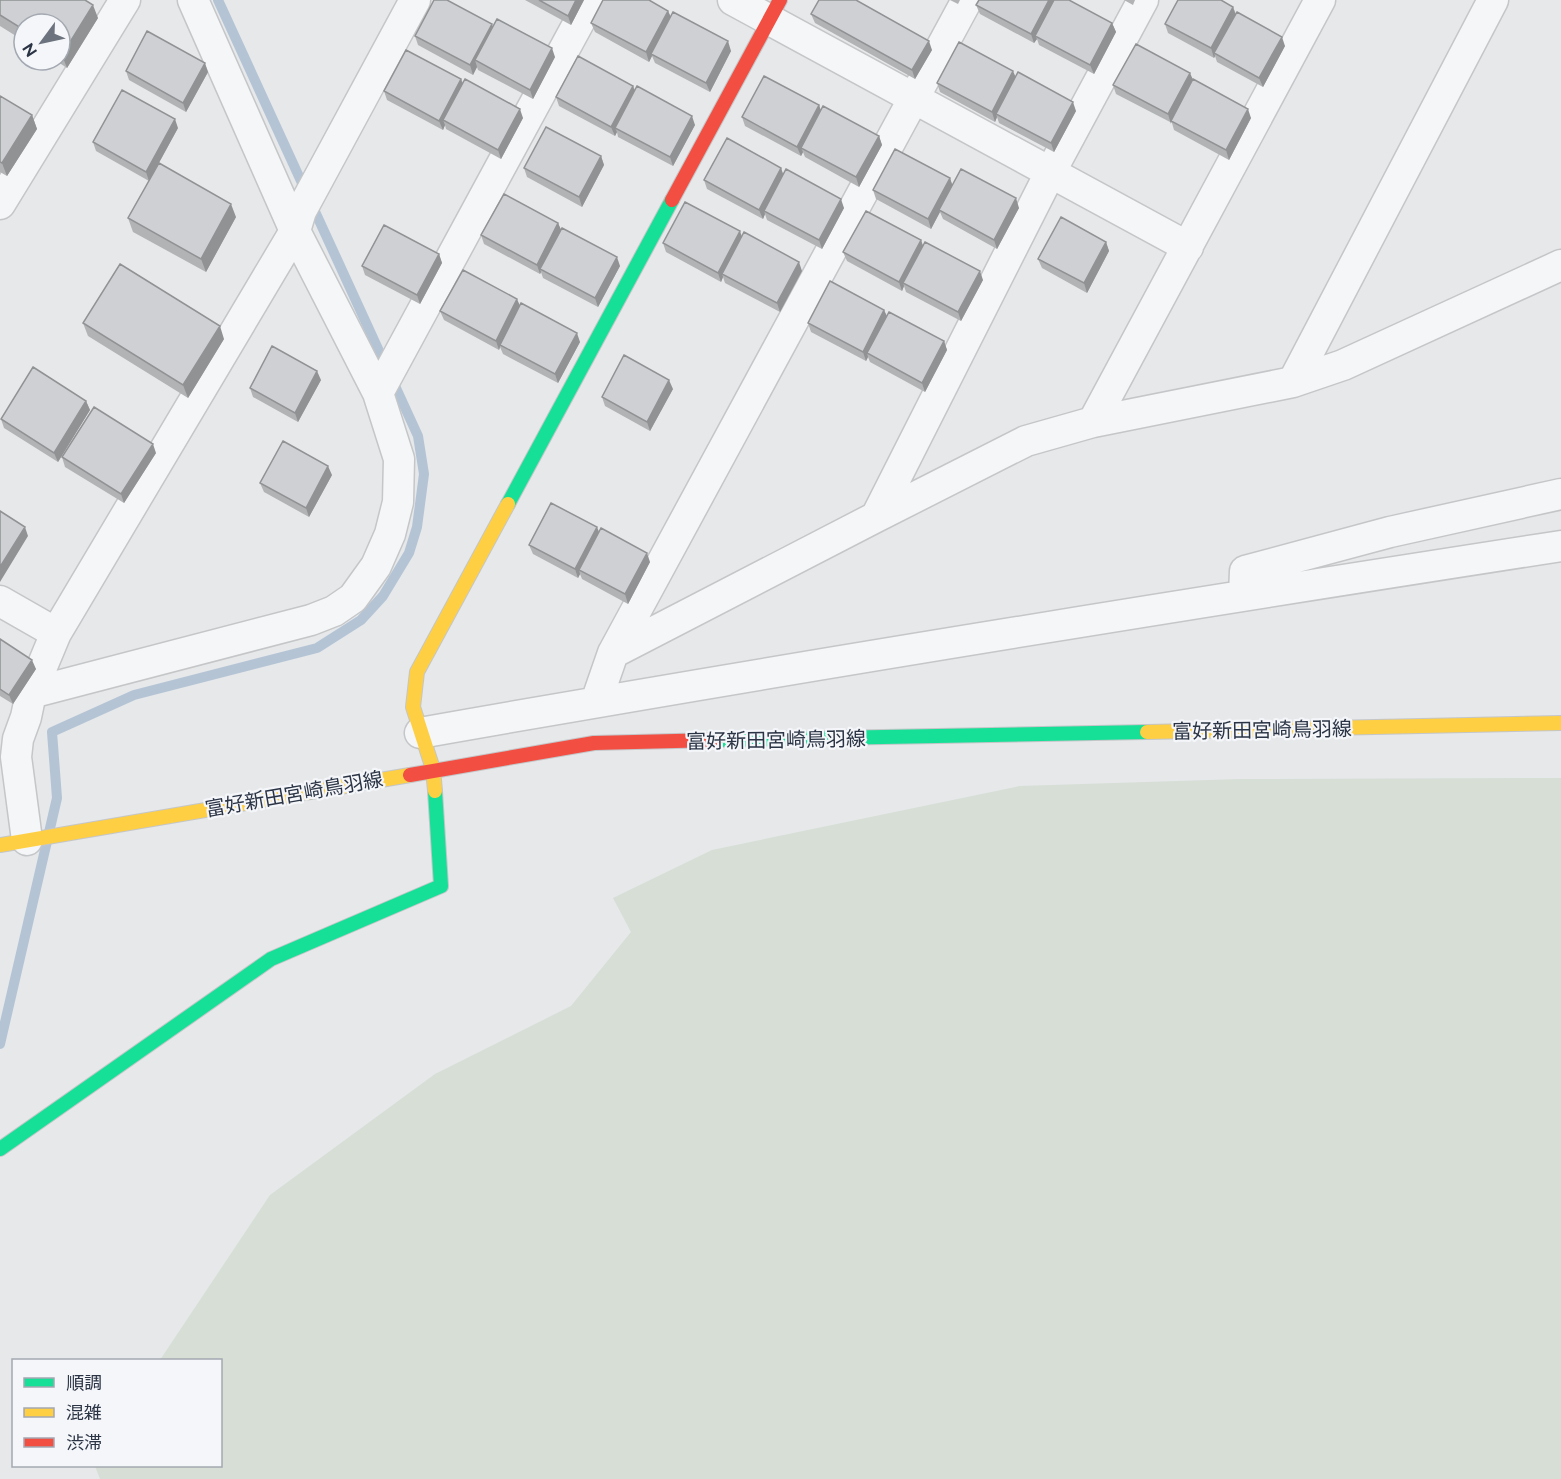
<svg xmlns="http://www.w3.org/2000/svg" width="1561" height="1479" viewBox="0 0 1561 1479" font-family="Raleway,'Noto Sans JP',sans-serif">
<style>
.green{fill:#d6ded6}
.lines{fill:none;stroke-linecap:round;stroke-linejoin:round}
.stream{stroke:#b4c4d5;stroke-width:10}
.street-casing{stroke:#c4c6c8;stroke-width:33}
.fast-casing{stroke:#c4c6c8;stroke-width:16}
.slow-casing{stroke:#c4c6c8;stroke-width:16}
.jam-casing{stroke:#c4c6c8;stroke-width:16}
.street{stroke:#f5f6f7;stroke-width:30}
.fast{stroke:#16e098;stroke-width:14}
.slow{stroke:#ffcf43;stroke-width:14}
.jam{stroke:#f24e42;stroke-width:14}
.wall{fill:#b1b3b5}
.shaded-wall{fill:#909294}
.building{fill:#ced0d3;stroke:#909294;stroke-width:1.5}
.labels{text-anchor:middle;stroke-width:4.5;stroke-linejoin:round;paint-order:stroke}
.street-label{font-size:20px;fill:#2b3445;stroke:#f4f6f9}
</style>
<rect width="100%" height="100%" fill="#e6e8ea"/>
<!-- green -->
<path class="green" d="M1561 778V1479H100L95 1466H220V1360H160L270 1195 435 1074 571 1006 631 932 613 898 712 850 1020 786 1241 779Z"/>
<g class="lines">
<!-- stream -->
<path class="stream" d="M0 1044 57 798 52 732 134 695 317 648 361 620 383 596 409 553 417 527 424 474 418 436 218 0"/>
<defs>
<path id="street" d="M733 0 1188 247
M0 204 125 0
M1293 382 1493 0
M378 393 591 0
M1093 422 1320 0
M876 517 1050 173 1143 0
M1244 595 1245 571 1390 532 1561 494
M0 601 56 633
M613 653 967 0
M31 693 311 620 334 611 353 598 376 566 390 534 398 502 399 459 378 393 295 231 193 0
M596 702 613 653 876 517 1026 441 1093 422 1293 382 1343 365 1561 265
M420 733C800 666 1180 605 1561 546
M27 840 16 757 18 739 26 717 31 693 56 633 295 231 301 211 415 0"/>
<path id="fast" d="M508 504 672 200
M716 740 1147 732
M0 1149 271 959 441 886 435 791"/>
<path id="slow" d="M1147 732 1561 723
M435 791 433 769 413 707 417 672 508 504
M0 845 410 775"/>
<path id="jam" d="M672 200 780 0
M410 775 594 743 716 740"/>
</defs>
<!-- street casing -->
<use href="#street" class="street-casing"/>
<!-- fast casing -->
<use href="#fast" class="fast-casing"/>
<!-- slow casing -->
<use href="#slow" class="slow-casing"/>
<!-- jam casing -->
<use href="#jam" class="jam-casing"/>
<!-- street -->
<use href="#street" class="street"/>
<!-- fast -->
<use href="#fast" class="fast"/>
<!-- slow -->
<use href="#slow" class="slow"/>
<!-- jam -->
<use href="#jam" class="jam"/>
</g>
<!-- wall -->
<path class="wall" d="M0 0 98 18 67 68 55 60H60V24H24V41L0 26Z
M525 0H584L571 25Z
M950 0H960L958 4Z
M1124 0H1135L1133 5Z
M976 5 1112 23 1116 32 1094 74 1039 45 1037 39 1034 43 980 14Z
M1233 7 1236 14 1285 46 1263 87 1217 62 1215 56 1214 58 1168 33 1165 24Z
M668 11 671 17 731 51 710 92 655 63 652 56 649 62 595 32 591 23Z
M811 14 932 50 915 79 815 23Z
M493 27 555 57 533 99 478 70 477 67 473 75 418 45 415 36Z
M126 71 208 72 186 112 129 80Z
M1016 77 1076 111 1054 152 999 123 997 117 995 122 940 92 937 83Z
M461 79 463 83 523 118 501 159 446 129 445 125 443 130 387 100 384 91Z
M1193 80 1251 118 1229 160 1174 130 1172 123 1116 94 1113 85Z
M633 86 635 90 695 125 673 166 618 137 617 132 615 136 559 106 556 97Z
M0 96 32 115 37 129 7 176 0 172Z
M819 105 821 111 879 136 882 145 859 187 805 157 803 152 801 156 745 126 742 117Z
M178 128 149 181 96 151 93 142Z
M601 156 604 165 582 207 527 177 524 168Z
M781 168 783 174 844 208 822 249 767 220 765 214 763 219 707 189 704 180Z
M950 178 952 185 1019 208 997 249 943 219 940 212 931 229 876 199 873 190Z
M236 217 206 272 133 232 128 218Z
M558 223 561 230 620 266 598 307 543 278 541 272 540 274 484 244 481 235Z
M742 236 802 271 780 312 725 283 723 277 721 282 666 252 663 243Z
M921 240 923 246 983 280 961 321 906 292 904 286 902 291 847 261 843 252Z
M1106 242 1109 251 1087 293 1042 268 1038 259Z
M439 254 442 263 420 304 365 275 362 266Z
M520 306 580 342 558 383 503 354 500 347 499 350 444 320 440 311Z
M884 310 887 316 944 341 947 350 925 392 870 362 868 357 866 361 811 332 808 323Z
M83 323 224 339 188 398 88 336Z
M321 380 298 422 253 397 250 388Z
M673 389 650 431 605 406 602 397Z
M86 401 90 410 58 462 4 428 1 419Z
M156 453 124 503 65 467 62 457Z
M332 475 309 517 264 492 260 483Z
M599 532 650 562 628 604 582 579 580 574 578 578 533 554 529 545Z
M0 639 36 669 13 704 0 696Z"/>
<!-- shaded-wall -->
<path class="shaded-wall" d="M576 0H584L571 25 568 16Z
M1049 0H1056L1035 36 1037 39 1034 43 1031 34Z
M93 5 98 18 67 68 62 55Z
M1233 7 1236 16 1214 53 1215 56 1214 58 1211 48Z
M668 11 672 20 651 54 652 56 649 62 646 52Z
M1112 23 1116 32 1094 74 1090 65Z
M492 24 495 33 475 60 477 67 473 75 470 65Z
M1282 37 1285 46 1263 87 1259 78Z
M728 41 731 51 710 92 706 83Z
M929 41 932 50 915 79 912 70Z
M552 48 555 57 533 99 530 90Z
M205 63 208 72 186 112 183 103Z
M1013 71 1017 80 996 114 997 117 995 122 992 112Z
M1190 73 1194 82 1171 121V124L1168 114Z
M461 79 464 88 443 120 445 125 443 130 439 121Z
M633 86 636 95 615 128 617 132 615 136 611 127Z
M1073 102 1076 111 1054 152 1051 143Z
M819 105 822 114 801 148 803 152 801 156 797 147Z
M520 109 523 118 501 159 498 150Z
M1248 109 1251 118 1229 160 1226 150Z
M32 115 37 129 7 176 2 163Z
M692 116 695 125 673 166 670 157Z
M175 119 178 128 149 181 146 172Z
M879 136 882 145 859 187 856 177Z
M601 156 604 165 582 207 579 197Z
M781 168 784 177 764 211 765 214 763 219 759 210Z
M950 178 953 187 939 210 940 212 931 229 928 219Z
M1016 198 1019 208 997 249 994 240Z
M841 199 844 208 822 249 819 240Z
M231 204 236 217 206 272 201 259Z
M558 223 562 232 540 269 541 272 540 274 537 265Z
M740 231 743 240 722 274 723 277 721 282 718 273Z
M921 240 924 249 903 283 904 286 902 291 899 282Z
M1106 242 1109 251 1087 293 1084 283Z
M439 254 442 263 420 304 417 295Z
M617 257 620 266 598 307 595 298Z
M799 262 802 271 780 312 777 303Z
M980 271 983 280 961 321 958 312Z
M517 299 521 308 500 345V347L499 350 496 341Z
M884 310 888 319 867 353 868 357 866 361 863 352Z
M220 326 224 339 188 398 183 385Z
M577 333 580 342 558 383 555 374Z
M944 341 947 350 925 392 922 383Z
M317 371 321 380 298 422 295 413Z
M669 380 673 389 650 431 647 422Z
M86 401 90 410 58 462 54 453Z
M153 444 156 453 124 503 121 494Z
M328 466 332 475 309 517 306 508Z
M25 527 28 536 0 582V567Z
M597 527 601 537 579 570 580 574 578 578 575 569Z
M647 553 650 562 628 604 625 594Z
M32 660 36 669 13 704 9 695Z"/>
<!-- building -->
<path class="building" d="M0 0H85L93 5 62 55 60 53V24H24V30L0 15Z
M434 0H447L492 24 470 65 415 36Z
M539 0H576L568 16Z
M603 0H649L668 11 646 52 591 23Z
M819 0H856L929 41 912 70 811 14Z
M979 0H1049L1031 34 976 5Z
M1054 0H1069L1112 23 1090 65 1035 36Z
M1178 0H1221L1233 7 1211 48 1165 24Z
M673 12 728 41 706 83 651 54Z
M1237 12 1282 37 1259 78 1214 53Z
M497 19 552 48 530 90 475 60Z
M147 31 205 63 183 103 126 71Z
M959 42 1013 71 992 112 937 83Z
M1136 44 1190 73 1168 114 1113 85Z
M406 50 461 79 439 121 384 91Z
M578 56 633 86 611 127 556 97Z
M1018 72 1073 102 1051 143 996 114Z
M764 76 819 105 797 147 742 117Z
M465 79 520 109 498 150 443 120Z
M1193 79 1248 109 1226 150 1171 121Z
M637 86 692 116 670 157 615 128Z
M122 90 175 119 146 172 93 142Z
M0 96 32 115 2 163 0 162Z
M823 106 879 136 856 177 801 148Z
M546 127 601 156 579 197 524 168Z
M727 138 781 168 759 210 704 180Z
M895 149 950 178 928 219 873 190Z
M159 163 231 204 201 259 128 218Z
M786 169 841 199 819 240 764 211Z
M961 169 1016 198 994 240 939 210Z
M504 194 558 223 537 265 481 235Z
M685 202 740 231 718 273 663 243Z
M866 211 921 240 899 282 843 252Z
M1061 217 1106 242 1084 283 1038 259Z
M384 225 439 254 417 295 362 266Z
M562 228 617 257 595 298 540 269Z
M744 232 799 262 777 303 722 274Z
M925 242 980 271 958 312 903 283Z
M120 264 220 326 183 385 83 323Z
M463 270 517 299 496 341 440 311Z
M830 281 884 310 863 352 808 323Z
M521 303 577 333 555 374 500 345Z
M889 312 944 341 922 383 867 353Z
M272 346 317 371 295 413 250 388Z
M624 355 669 380 647 422 602 397Z
M33 367 86 401 54 453 1 419Z
M94 407 153 444 121 494 62 457Z
M283 441 328 466 306 508 260 483Z
M551 503 597 527 575 569 529 545Z
M0 511 25 527 0 567Z
M601 528 647 553 625 594 579 570Z
M0 639 32 660 9 695 0 689Z"/>
<g class="labels">
<!-- street labels -->
<g class="street-label">
<text transform="translate(1262 730) rotate(-1)" y="7">富好新田宮崎鳥羽線</text>
<text transform="translate(776 740) rotate(-1)" y="7">富好新田宮崎鳥羽線</text>
<text transform="translate(294 794) rotate(-10)" y="7">富好新田宮崎鳥羽線</text>
</g>
</g>
<!-- legend -->
<rect x="12" y="1359" width="210" height="108" fill="#f4f6f9" stroke="#a4a8b1" stroke-width="1.5"/>
<rect x="24" y="1378" width="30" height="9" fill="#16e098" stroke="#a4a8b1" stroke-width="1.5"/>
<text x="66" y="1389" font-size="18" fill="#2b3445">順調</text>
<rect x="24" y="1408" width="30" height="9" fill="#ffcf43" stroke="#a4a8b1" stroke-width="1.5"/>
<text x="66" y="1419" font-size="18" fill="#2b3445">混雑</text>
<rect x="24" y="1438" width="30" height="9" fill="#f24e42" stroke="#a4a8b1" stroke-width="1.5"/>
<text x="66" y="1449" font-size="18" fill="#2b3445">渋滞</text>
<!-- north arrow -->
<g transform="translate(42 42) rotate(237)"><circle r="28" fill="#f4f6f9" stroke="#a4a8b1" stroke-width="1.5"/>
<path d="M0-4.5L10 22L0 15L-10 22Z" fill="#6c737f"/>
<text y="-9" font-size="16" font-weight="bold" text-anchor="middle" fill="#2b3445">N</text>
</g>
</svg>
